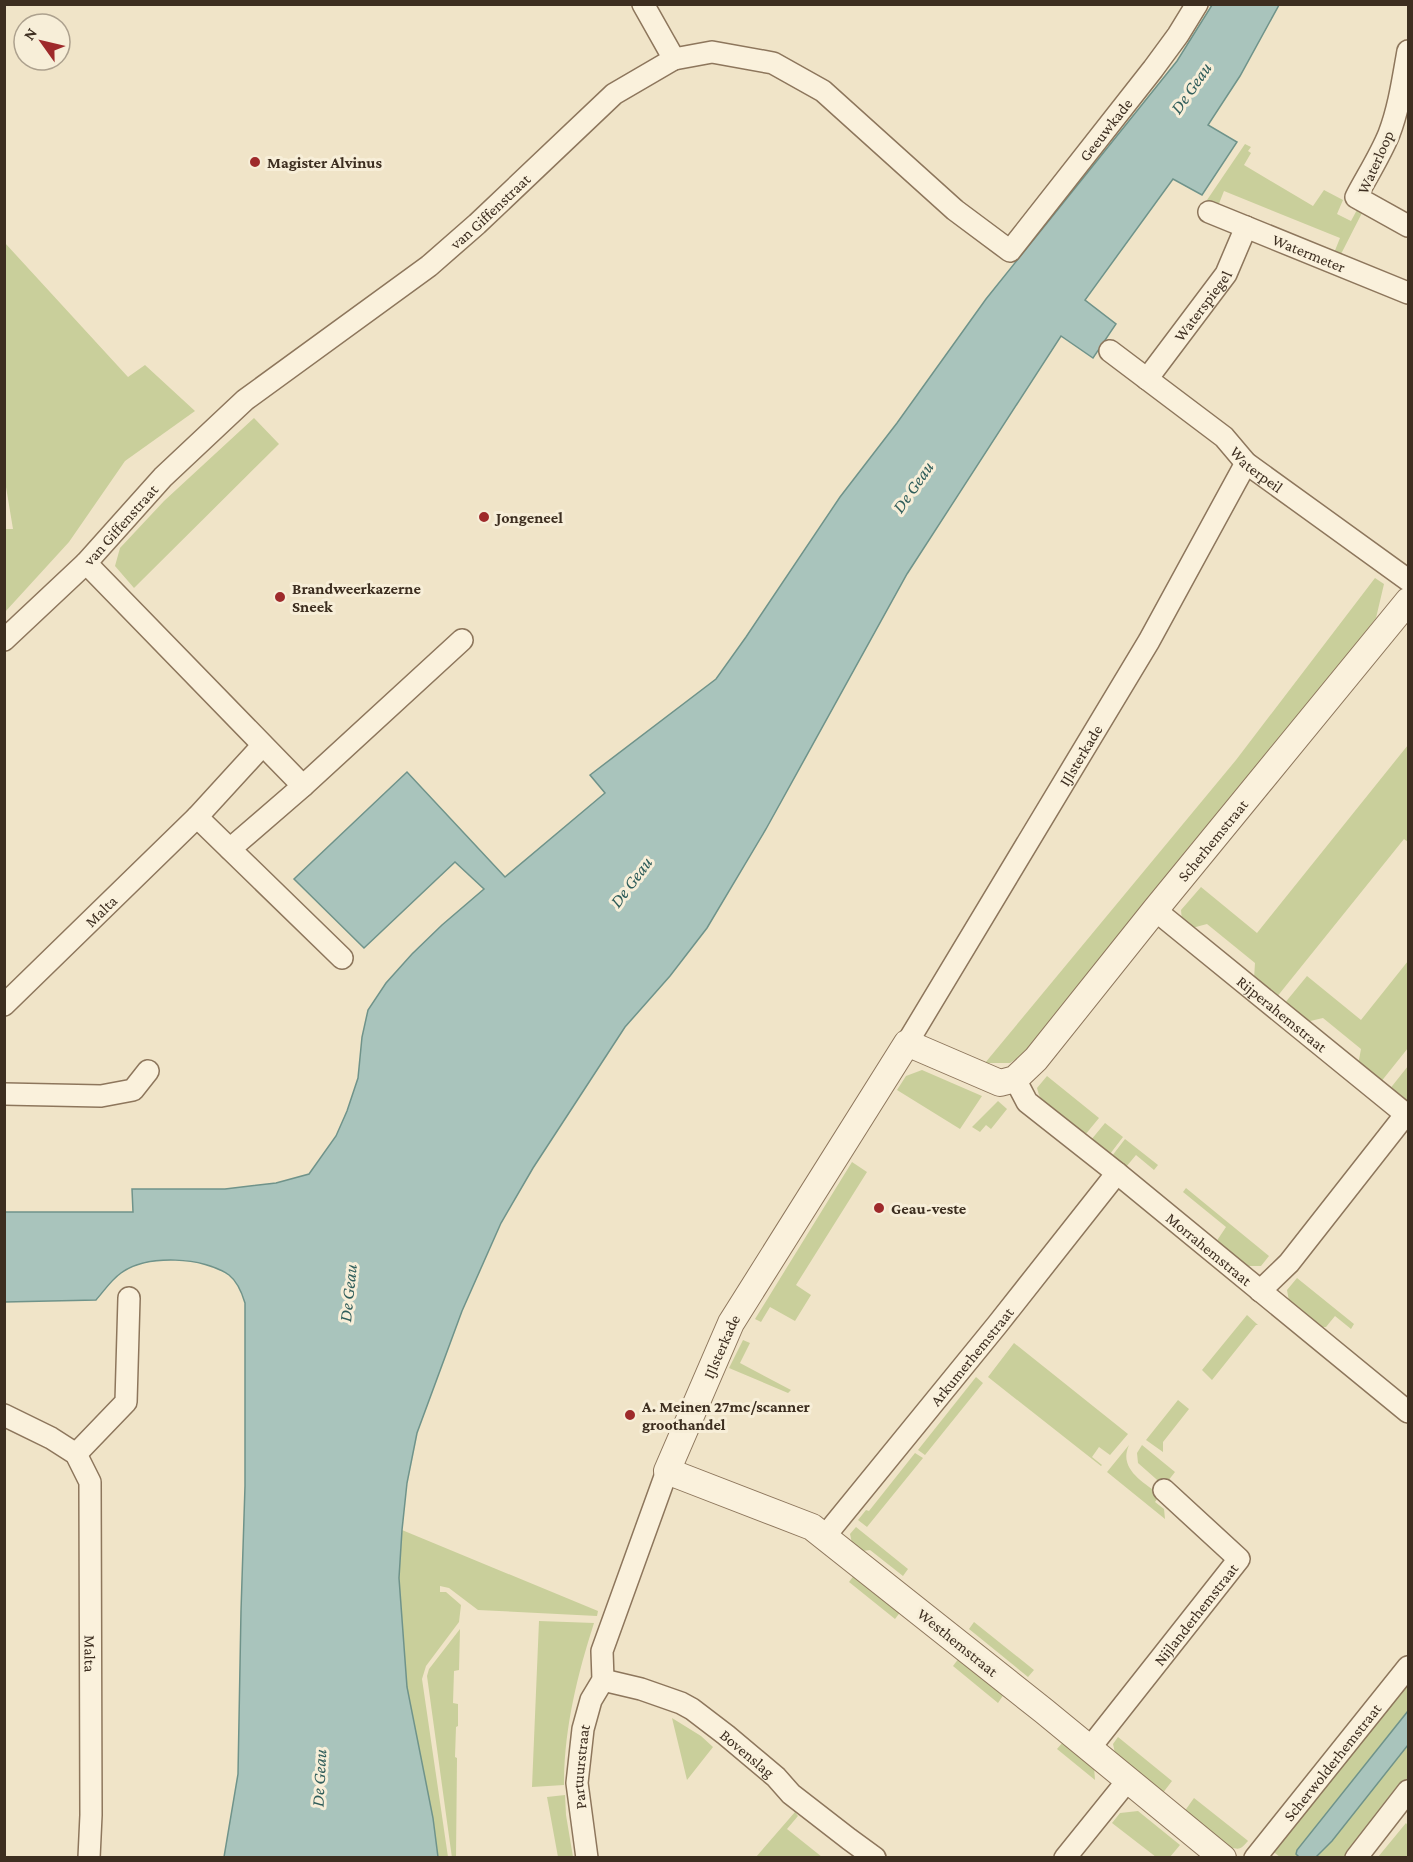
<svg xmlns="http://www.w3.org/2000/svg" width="1413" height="1862" viewBox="0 0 1413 1862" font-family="'Crimson Pro',serif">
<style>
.green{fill:#c9cf9b}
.water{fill:#a9c4bc;stroke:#6f938a;stroke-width:1.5}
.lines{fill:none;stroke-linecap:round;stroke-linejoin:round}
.minor-casing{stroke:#8d765c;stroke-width:24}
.tertiary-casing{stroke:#8d765c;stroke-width:28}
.minor{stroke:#faf1dc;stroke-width:21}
.tertiary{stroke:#faf1dc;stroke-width:26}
.poi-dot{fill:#9e2a2b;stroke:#f7eed8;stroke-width:2}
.labels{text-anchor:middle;stroke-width:6;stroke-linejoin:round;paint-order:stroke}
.street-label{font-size:16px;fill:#3d2e20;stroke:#f7eed8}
.poi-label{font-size:16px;font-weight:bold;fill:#3d2e20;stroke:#f7eed8;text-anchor:start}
.water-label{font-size:18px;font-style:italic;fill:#2f5d5a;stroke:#f7eed8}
</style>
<rect width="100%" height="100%" fill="#f0e4c8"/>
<!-- green -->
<path class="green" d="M1245 144 1251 147 1248 151 1251 153 1244 165 1313 206 1324 190 1343 200 1337 214 1351 221 1358 208 1363 211 1340 256 1334 253 1340 238 1224 191 1218 206 1207 200Z
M5 243 128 377 145 365 195 411 125 461 69 542 5 612V529H13L4 475Z
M254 418 279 444 134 588 115 566 120 548 164 501Z
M1375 578 1384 584 1376 618 1257 776 1029 1050 1010 1063H985L1236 760Z
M1408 745V842L1404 839 1276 998 1254 979 1255 963 1207 924 1192 928 1182 921 1181 910 1201 887 1257 933Z
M1408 961V1048L1380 1083 1358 1065 1361 1049 1323 1018 1306 1022 1284 1004 1307 976 1361 1020Z
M1408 1066V1104L1389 1090Z
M922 1070 982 1096 960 1129 897 1090 906 1076Z
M1047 1076 1099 1118 1085 1135 1044 1103 1039 1095 1037 1088Z
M998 1101 1007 1109 991 1129 986 1125 980 1132 972 1127Z
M1105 1123 1123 1137 1110 1154 1091 1140Z
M1125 1139 1158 1165 1154 1170 1136 1155 1126 1167 1112 1156Z
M852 1162 867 1172 796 1285 811 1295 795 1321 770 1307 761 1322 755 1319Z
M1186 1188 1269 1256 1261 1266H1246L1216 1242 1226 1227 1183 1192Z
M1297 1278 1354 1324 1351 1329 1335 1316 1326 1327H1323L1289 1301 1287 1290Z
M1247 1315 1258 1325H1256L1212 1380 1202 1370Z
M743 1340 750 1343 740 1363 791 1390 788 1393 729 1368Z
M1014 1343 1128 1434 1110 1455 1099 1447 1092 1457 1102 1465 1101 1466 988 1377Z
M976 1377 983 1383 925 1455 918 1450Z
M1178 1400 1189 1409 1163 1442V1452L1146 1440Z
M1129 1445C1118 1469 1143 1482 1160 1495L1155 1502 1164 1509 1165 1519 1107 1472Z
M1142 1445 1175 1472 1164 1486 1138 1463 1137 1453Z
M915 1453 923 1458 867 1527 858 1520 866 1510 869 1511Z
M856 1527 908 1569 903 1576 870 1550 862 1551 852 1543 850 1534Z
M402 1530 598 1611 597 1616 478 1610 449 1588 440 1586V1592H446L461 1605 459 1622 426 1666 422 1679 448 1857H438L433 1818 407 1687 399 1578Z
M855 1574 901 1611 895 1619 849 1582Z
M539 1621 594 1623C577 1676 564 1729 564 1785L532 1787Z
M974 1622 1034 1670 1028 1677 969 1629Z
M460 1629 459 1670 454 1671 453 1703 458 1704V1726L456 1727 455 1757 457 1758 456 1857 452 1858 427 1676 429 1669Z
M959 1658 1004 1694 998 1703 953 1666Z
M1408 1681V1711L1297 1850 1296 1854 1299 1857H1280L1271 1850Z
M672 1718 701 1736 713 1747 687 1780Z
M1118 1737 1172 1781 1162 1794 1115 1753 1113 1744Z
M1063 1742 1094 1767 1095 1780 1057 1749Z
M1408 1745V1780L1346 1857 1316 1858 1332 1841Z
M565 1795 566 1815 573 1857H558L547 1797Z
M1194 1798 1247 1840 1248 1841C1240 1850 1241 1849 1230 1848L1184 1812Z
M1138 1811 1180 1845 1170 1857H1156L1112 1823 1120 1813Z
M795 1812 798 1816 787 1829 822 1857H756Z
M1406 1823 1408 1826V1857H1378Z"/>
<!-- water -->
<path class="water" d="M1212 5H1279L1240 76 1208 125 1237 142 1202 195 1173 179 1085 300 1116 324 1093 358 1061 336 907 574 766 829 707 928 670 976 625 1027 533 1168 501 1223 462 1311 417 1433 407 1483 402 1530 399 1578 407 1687 433 1818 438 1857H224L238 1774 241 1611 245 1486V1303C242 1293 238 1282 229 1275 204 1257 147 1254 121 1273 111 1280 104 1291 96 1300L5 1302 4 1212H133L132 1189H225L276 1183 309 1174 336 1136 347 1111 358 1078 362 1037 368 1010 386 983 412 954 442 925 484 889 455 862 364 948 294 879 407 772 505 877 605 793 590 775 716 679 746 637 840 497 897 423 986 299 1177 61Z
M1408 1711V1745L1332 1841 1316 1857H1299L1296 1854 1297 1850Z"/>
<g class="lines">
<defs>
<g id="minor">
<path d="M643 4 674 59"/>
<path d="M1408 51C1403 79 1399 108 1389 134 1380 156 1367 176 1356 197L1408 226"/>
<path id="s1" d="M1209 212 1408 293"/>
<path id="s2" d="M1110 351 1224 437 1246 463 1408 580"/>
<path id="s3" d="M1147 379 1226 274 1246 227"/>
<path d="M86 563 303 786"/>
<path id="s4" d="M4 640 86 563 163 477 245 400 429 266 477 224 614 94 674 59 712 52 773 63 823 91 955 210 1010 251 1153 69 1178 35 1197 4"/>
<path d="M197 817 342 958"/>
<path d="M230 849 303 786 462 640"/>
<path id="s5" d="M1155 910 1408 1116"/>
<path id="s6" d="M4 1005 197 817 262 746"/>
<path id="s7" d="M907 1043 1149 641 1246 463"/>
<path id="s8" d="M1015 1079 1027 1102 1117 1173 1408 1412"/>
<path d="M4 1094 101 1096 133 1090 148 1071"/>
<path d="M1260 1291 1289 1263 1406 1114"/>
<path id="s9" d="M4 1415 51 1438 76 1454 90 1482 91 1815 89 1858"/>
<path d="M76 1454 126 1402 129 1298"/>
<path id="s10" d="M825 1536 997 1325 1117 1173"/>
<path id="s11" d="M603 1680 641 1689 681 1703 692 1709 726 1735 776 1777 791 1794 849 1839 875 1858"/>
<path id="s12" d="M1089 1749 1239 1559 1164 1490"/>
<path id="s13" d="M587 1858 577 1783 583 1729 591 1700 603 1680 602 1651 667 1471"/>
<path d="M1065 1858 1128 1780"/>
<path id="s14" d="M1255 1858 1408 1667"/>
<path d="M1356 1858 1408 1791"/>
</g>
<g id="tertiary">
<path id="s15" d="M1223 1858 1044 1711 812 1527 667 1471 731 1323 907 1043 1000 1083 1015 1079 1036 1059 1155 910 1408 601"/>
</g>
</defs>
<!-- minor casing -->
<use href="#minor" class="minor-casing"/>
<!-- tertiary casing -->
<use href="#tertiary" class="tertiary-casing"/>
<!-- minor -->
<use href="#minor" class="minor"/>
<!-- tertiary -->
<use href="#tertiary" class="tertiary"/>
</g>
<!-- markers -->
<g class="poi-dot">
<circle cx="255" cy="162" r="6"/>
<circle cx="484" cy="517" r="6"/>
<circle cx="280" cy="597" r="6"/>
<circle cx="879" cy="1208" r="6"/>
<circle cx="630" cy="1415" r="6"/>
</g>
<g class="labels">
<!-- street labels -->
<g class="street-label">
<text dy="6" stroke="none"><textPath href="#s4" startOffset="1449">Geeuwkade</textPath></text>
<text transform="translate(1375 162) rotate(-66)" y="6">Waterloop</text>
<text dy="6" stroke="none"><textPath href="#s4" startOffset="650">van Giffenstraat</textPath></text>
<text dy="6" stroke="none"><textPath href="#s1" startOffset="108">Watermeter</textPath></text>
<text dy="6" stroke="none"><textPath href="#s3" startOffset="92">Waterspiegel</textPath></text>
<text dy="6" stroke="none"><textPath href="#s2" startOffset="189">Waterpeil</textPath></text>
<text dy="6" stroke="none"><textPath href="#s4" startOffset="164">van Giffenstraat</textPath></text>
<text dy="6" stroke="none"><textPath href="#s7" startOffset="336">IJlsterkade</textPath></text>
<text dy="6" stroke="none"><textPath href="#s15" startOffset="1602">Scherhemstraat</textPath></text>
<text dy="6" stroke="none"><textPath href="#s6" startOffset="135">Malta</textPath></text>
<text dy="6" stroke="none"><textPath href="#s5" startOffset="164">Rijperahemstraat</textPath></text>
<text dy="6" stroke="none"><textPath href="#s8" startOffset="260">Morrahemstraat</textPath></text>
<text dy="6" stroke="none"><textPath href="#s15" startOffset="819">IJlsterkade</textPath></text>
<text dy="6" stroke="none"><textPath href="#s10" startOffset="232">Arkumerhemstraat</textPath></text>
<text dy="6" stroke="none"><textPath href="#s12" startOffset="172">Nijlanderhemstraat</textPath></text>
<text transform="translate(958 1642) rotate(39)" y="6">Westhemstraat</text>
<text dy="6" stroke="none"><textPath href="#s9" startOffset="285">Malta</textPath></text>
<text dy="6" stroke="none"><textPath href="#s11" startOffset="165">Bovenslag</textPath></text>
<text dy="6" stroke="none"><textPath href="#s14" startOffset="123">Scherwolderhemstraat</textPath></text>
<text dy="6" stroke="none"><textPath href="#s13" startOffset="92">Partuurstraat</textPath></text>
</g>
<!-- poi labels -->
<g class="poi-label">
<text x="267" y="168">Magister Alvinus</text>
<text x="496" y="523">Jongeneel</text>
<text x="292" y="594">Brandweerkazerne<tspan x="292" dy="18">Sneek</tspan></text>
<text x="891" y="1214">Geau-veste</text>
<text x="642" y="1412">A. Meinen 27mc/scanner<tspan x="642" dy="18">groothandel</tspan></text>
</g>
<!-- water labels -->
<g class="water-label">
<text transform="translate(1191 88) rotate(-55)" y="6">De Geau</text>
<text transform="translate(913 487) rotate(-55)" y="6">De Geau</text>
<text transform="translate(631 882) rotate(-53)" y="6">De Geau</text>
<text transform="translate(348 1293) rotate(-84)" y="6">De Geau</text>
<text transform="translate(319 1778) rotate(-87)" y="6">De Geau</text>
</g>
</g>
<!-- border -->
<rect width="1413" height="1862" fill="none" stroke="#3d2e20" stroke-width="12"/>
<!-- north arrow -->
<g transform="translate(42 42) rotate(304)"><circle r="28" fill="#f7eed8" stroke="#ada18e" stroke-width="1.5"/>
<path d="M0-4.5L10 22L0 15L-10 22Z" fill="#9e2a2b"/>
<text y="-9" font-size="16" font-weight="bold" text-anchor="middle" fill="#3d2e20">N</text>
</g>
</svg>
